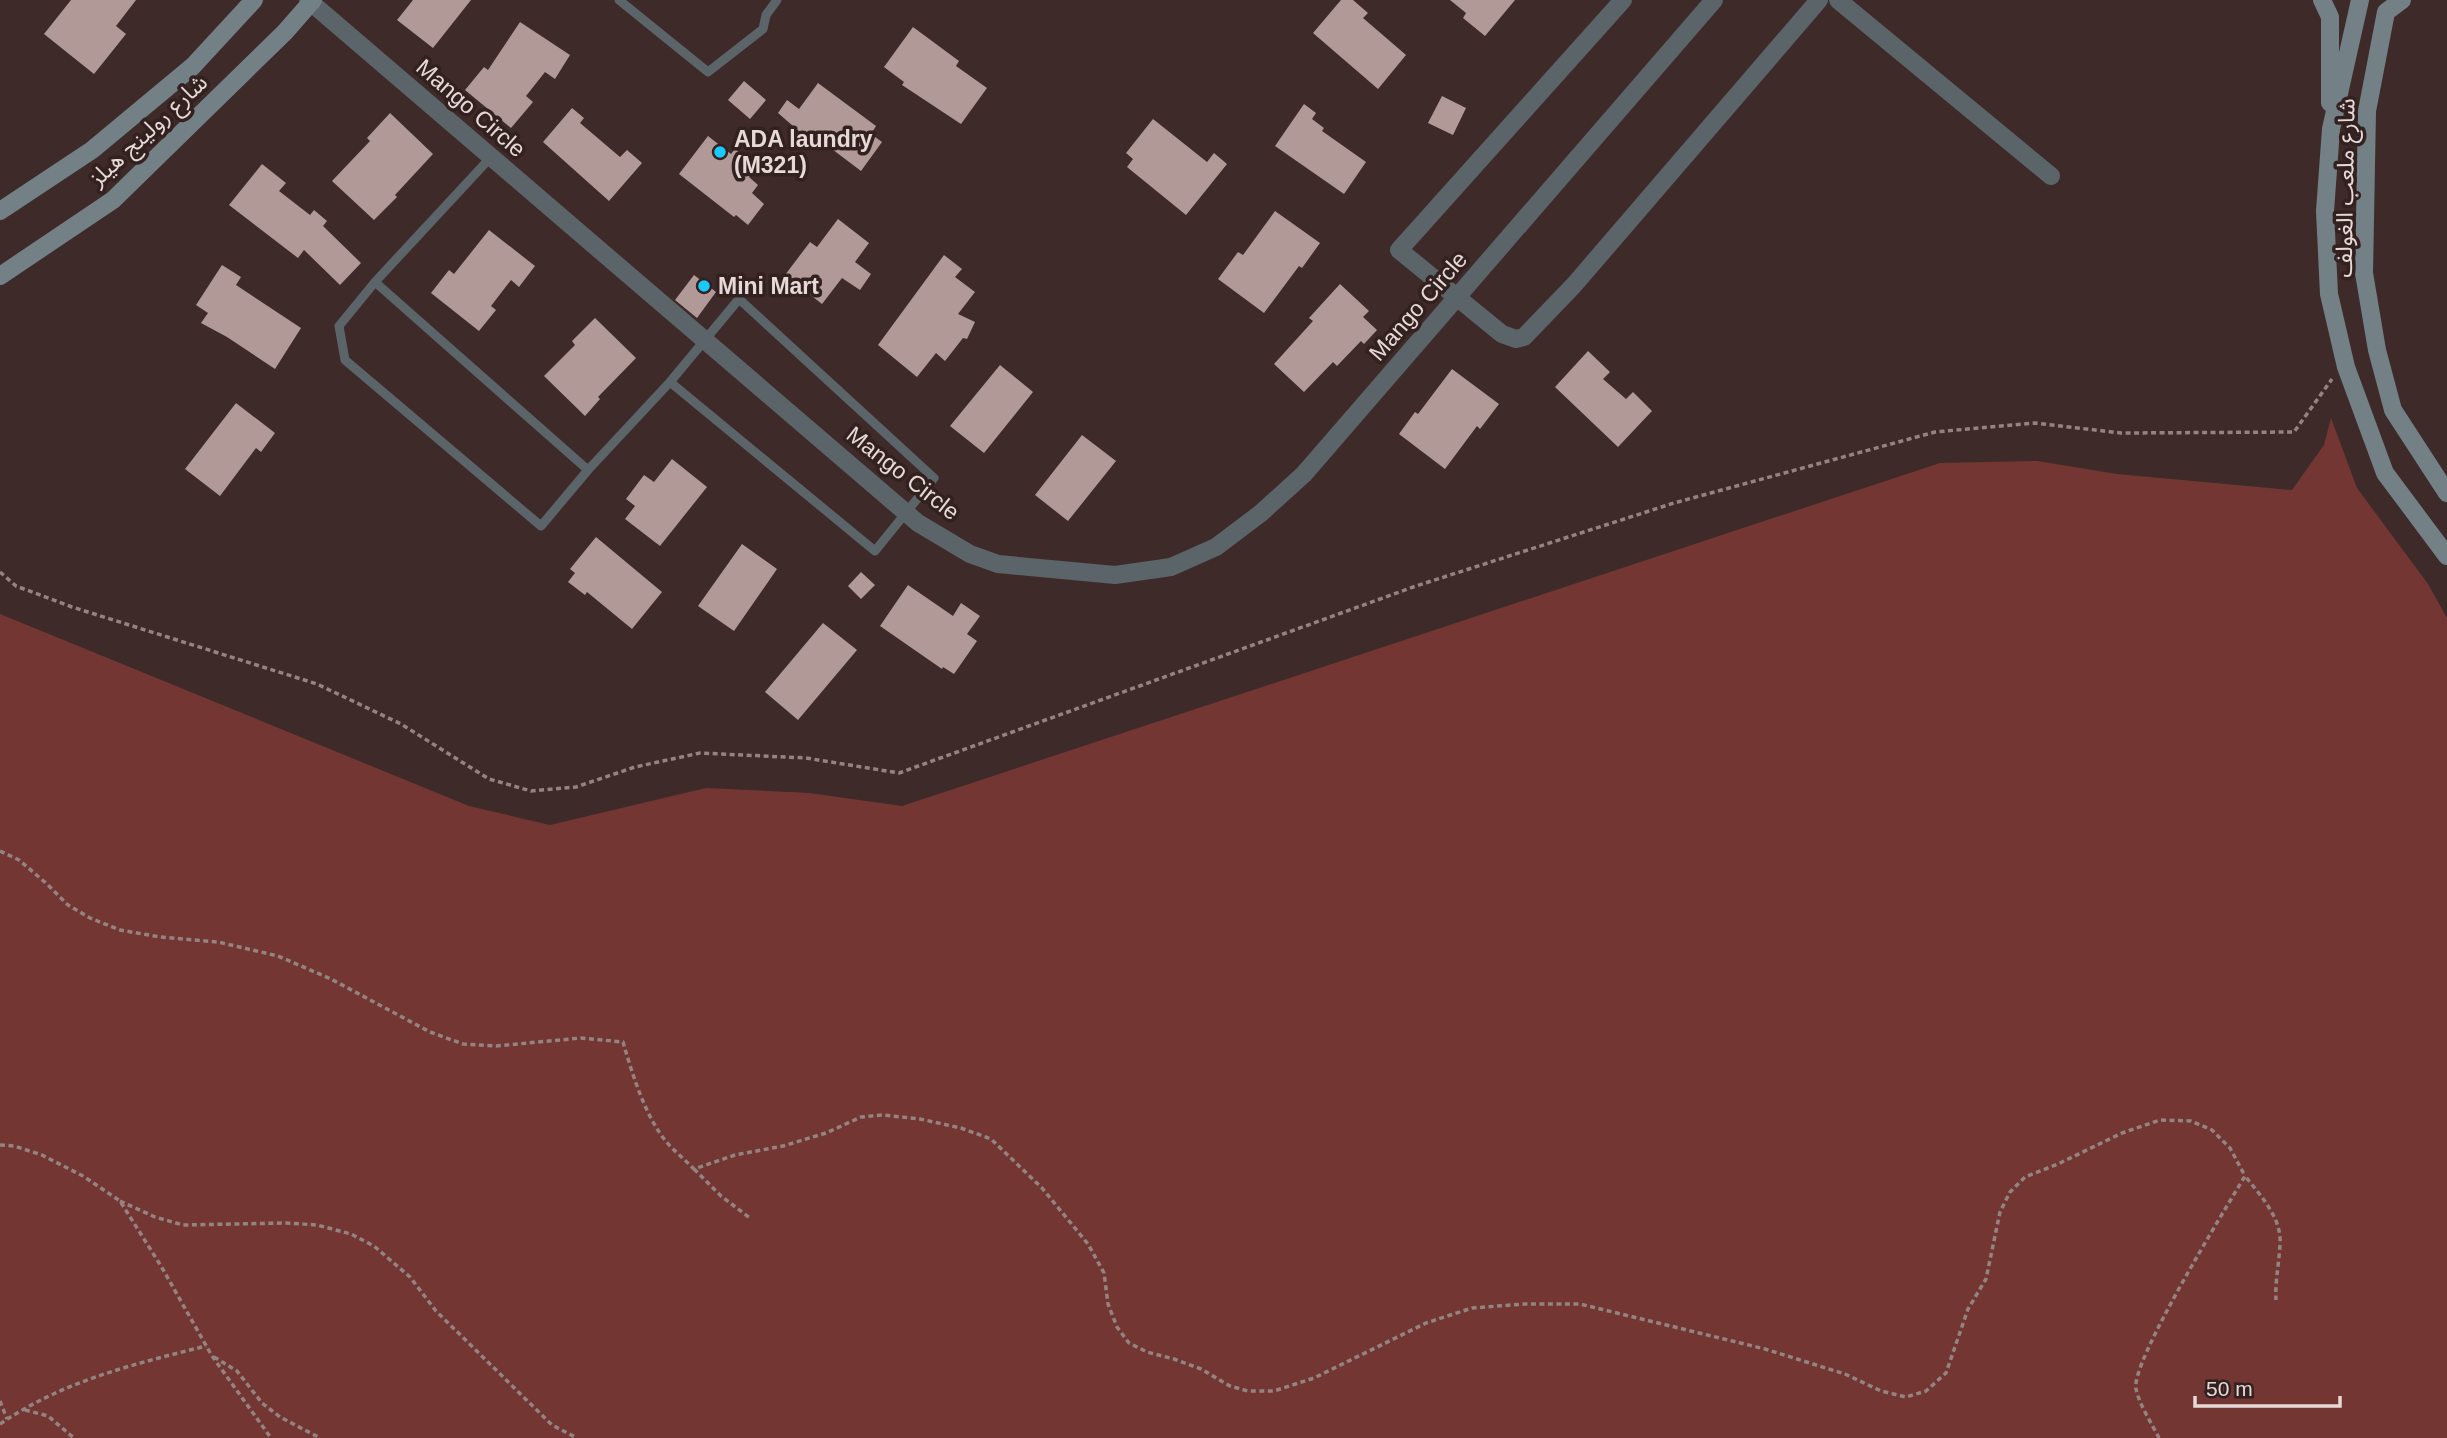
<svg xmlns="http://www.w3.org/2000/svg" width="2447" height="1438" viewBox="0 0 2447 1438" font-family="Helvetica,'Noto Sans Arabic',sans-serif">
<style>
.green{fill:#743632}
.building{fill:#b09997}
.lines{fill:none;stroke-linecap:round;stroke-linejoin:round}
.path{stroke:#938381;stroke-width:3.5;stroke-dasharray:5 3.5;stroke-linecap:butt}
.service{stroke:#5b6468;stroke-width:9}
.minor{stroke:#5b6468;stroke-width:18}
.secondary{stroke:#738187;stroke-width:18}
.poi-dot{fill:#17cafb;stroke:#332120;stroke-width:2.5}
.labels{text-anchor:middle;stroke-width:7;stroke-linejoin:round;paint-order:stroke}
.street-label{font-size:23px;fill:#e6d9d8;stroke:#332120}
.poi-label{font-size:23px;font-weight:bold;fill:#e6d9d8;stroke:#332120;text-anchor:start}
</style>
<rect width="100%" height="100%" fill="#3e2b29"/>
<!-- green -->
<path class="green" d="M2331 418 2357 488 2428 584 2447 618V1438H0V614L469 806 550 825 706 788 809 793 902 806 1940 463 2037 461 2117 474 2292 490 2324 445Z"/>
<!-- building -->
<path class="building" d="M71 0H136L116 26 126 34 94 74 44 34Z
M413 0H471L433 48 397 20Z
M1341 0H1353L1368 13 1363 18 1406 55 1378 89 1313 33Z
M1450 0H1515L1485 36 1463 18 1466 13Z
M520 22 570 55 555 79 545 72 526 96 533 102 511 128 465 90 484 67 488 70Z
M913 27 959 61 956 66 987 88 961 124 902 85 904 82 884 67Z
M744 81 766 100 750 119 728 100Z
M818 83 876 126 871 134 882 142 861 171 812 134 808 139 778 113 787 100 799 109Z
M1442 96 1466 108 1453 135 1428 123Z
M1304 104 1316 113 1312 119 1324 128 1322 131 1366 162 1344 194 1275 146Z
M572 108 584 118 580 123 620 157 627 150 642 163 609 201 543 142Z
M390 113 433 154 395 195 397 197 374 220 332 181 370 141 367 138Z
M1153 119 1207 162 1214 153 1227 164 1186 215 1127 167 1133 159 1126 153Z
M708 136 731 154 735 149 757 167 749 177 758 185 752 193 764 204 748 225 736 215 734 217 679 174Z
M262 164 286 183 279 191 310 215 314 210 327 221 323 226 361 263 340 285 304 250 298 258 229 205Z
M1275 211 1320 243 1302 268 1299 266 1264 313 1218 279 1238 252 1243 255Z
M838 219 869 243 855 262 871 274 860 290 842 278 822 304 785 275 810 242 817 247Z
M489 230 535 266 519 287 511 280 491 306 496 310 479 331 431 293 449 270 454 274Z
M944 255 962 269 955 277 975 292 958 314 975 322 967 339 963 338 945 361 936 353 917 377 878 345Z
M222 265 241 277 236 285 301 328 275 369 227 337 201 323 208 313 196 305Z
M694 275 716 292 697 318 675 300Z
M1340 284 1369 311 1363 317 1377 330 1364 344 1361 341 1337 366 1333 362 1304 392 1274 364 1313 321 1309 318Z
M595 318 636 358 598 397 600 399 585 416 544 376 575 345 572 341Z
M1588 351 1610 372 1603 379 1626 399 1633 392 1652 411 1618 447 1555 387Z
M1000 365 1033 392 984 453 950 426Z
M1452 369 1499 404 1480 429 1477 426 1445 469 1399 434 1415 412 1418 414Z
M236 403 275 433 261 452 256 448 220 496 185 469Z
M1082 435 1116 461 1068 521 1035 495Z
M672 459 707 487 660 546 625 519 635 506 626 499 644 475 654 482Z
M596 537 662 592 632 629 587 592 585 595 568 582 575 573 570 569Z
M742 544 777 569 734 631 698 606Z
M861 572 875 585 861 599 848 586Z
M908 585 953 616 961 603 980 616 967 634 977 641 954 674 943 667 942 669 880 626Z
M823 623 857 650 798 720 765 692Z"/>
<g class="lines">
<!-- path -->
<path class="path" d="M0 572 16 586 72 607 317 684 401 724 489 779 531 791 576 787 635 767 700 753 806 758 899 773 1416 586 1674 503 1935 432 2035 423 2121 433 2294 432 2332 379
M0 851 19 860 47 884 68 905 90 918 120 930 160 937 218 942 278 956 331 979 430 1032 463 1044 496 1046 581 1038 623 1042C633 1076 646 1120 670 1146 678 1154 686 1161 694 1169L735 1155 783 1146 826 1133 861 1117 883 1115 920 1119 961 1128 991 1139 1042 1188 1088 1244 1104 1273 1108 1304 1117 1327 1129 1343 1147 1352 1174 1359 1201 1369 1230 1386 1248 1391H1274L1314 1378 1426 1323 1472 1308 1525 1304H1580L1765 1349 1845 1374 1881 1391 1906 1397 1926 1391 1946 1373 1968 1309 1986 1279 2000 1212 2010 1192 2025 1177 2058 1164 2122 1133 2160 1120 2191 1121 2212 1130 2230 1148 2245 1176
M0 1145 14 1146 42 1155 83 1176 120 1201 161 1266 212 1356 271 1438
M694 1169 721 1196 750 1218
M120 1201 155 1217 183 1225 286 1223 317 1225 351 1234 374 1246 410 1277 436 1311 552 1425 577 1438
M214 1357 237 1371 262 1403 280 1417 320 1438
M0 1401 7 1419
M25 1410 48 1416 74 1438
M0 1424C63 1381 134 1364 206 1346
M2159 1438C2152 1424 2139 1404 2136 1389 2130 1363 2226 1208 2245 1176 2260 1195 2282 1218 2280 1244 2279 1264 2275 1281 2276 1300"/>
<!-- service -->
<path class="service" d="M619 0 708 72 763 29 766 15 777 0
M375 282 588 470 541 526 345 360 339 326 375 282 491 157
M588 470 670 382 739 299 934 478 875 551 670 382"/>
<!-- minor -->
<path class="minor" d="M308 0 918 523 970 554 998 564 1115 575 1171 567 1216 547 1261 513 1304 474 1714 0
M1623 0 1399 250 1502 334 1516 339 1524 337 1574 285 1819 0
M1838 0 2051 176"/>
<!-- secondary -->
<path class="secondary" d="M2322 0 2330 17V103
M2360 0 2331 129 2325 211 2329 294 2346 367 2385 473 2447 556
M2402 0 2386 12 2367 111 2364 273 2377 350 2393 410 2447 493
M0 211 92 150 193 66 254 0
M0 276 113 200 285 32 313 0"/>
</g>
<!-- markers -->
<g class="poi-dot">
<circle cx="720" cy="152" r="7"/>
<circle cx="704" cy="286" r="7"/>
</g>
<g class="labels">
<!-- street labels -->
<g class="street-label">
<text transform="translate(471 108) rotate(41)" y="8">Mango Circle</text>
<text transform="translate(148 130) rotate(-43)" y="8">شارع رولينج هيلز</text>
<text transform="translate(2345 188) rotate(-89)" y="8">شارع ملعب الغولف</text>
<text transform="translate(1418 306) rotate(-49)" y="8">Mango Circle</text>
<text transform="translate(903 473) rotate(38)" y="8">Mango Circle</text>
</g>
<!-- poi labels -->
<g class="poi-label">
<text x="734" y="147">ADA laundry<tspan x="734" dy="26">(M321)</tspan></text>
<text x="718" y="294">Mini Mart</text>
</g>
</g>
<!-- scale -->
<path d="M2195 1396v10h145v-10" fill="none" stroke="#e6d9d8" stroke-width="3.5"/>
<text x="2206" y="1396" font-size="21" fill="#e6d9d8" stroke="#332120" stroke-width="5" paint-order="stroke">50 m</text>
</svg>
